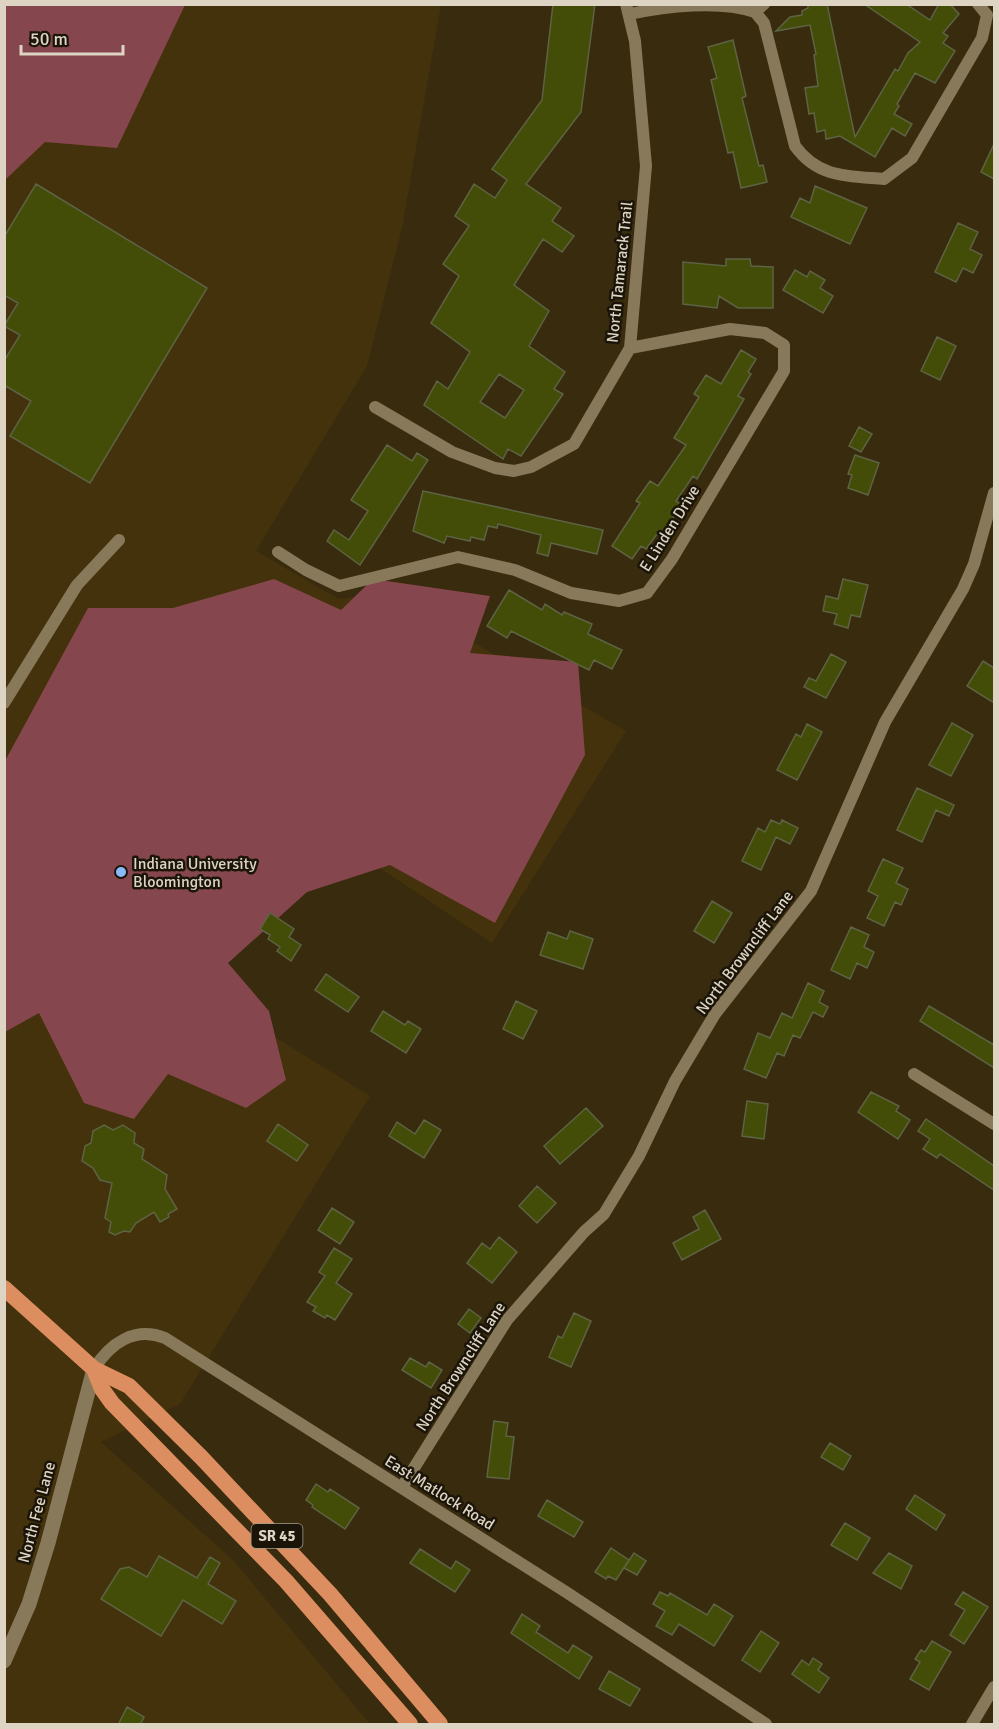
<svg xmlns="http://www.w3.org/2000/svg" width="999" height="1729" viewBox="0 0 999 1729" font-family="Signika,sans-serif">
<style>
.built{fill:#44320c}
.forest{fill:#86464d}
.building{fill:#434d07;stroke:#5d6344;stroke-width:1.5;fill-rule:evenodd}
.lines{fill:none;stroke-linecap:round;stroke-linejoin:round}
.minor{stroke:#89795b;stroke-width:12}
.tertiary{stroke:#89795b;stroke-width:15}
.trunk{stroke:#dc8e60;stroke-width:16}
.poi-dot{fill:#8abafc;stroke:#1b1509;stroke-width:2}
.labels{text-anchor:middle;stroke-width:5;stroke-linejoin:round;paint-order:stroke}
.shield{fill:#1b1509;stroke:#a39b8c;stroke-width:1.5}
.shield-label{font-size:15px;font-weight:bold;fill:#ddd4c4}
.street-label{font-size:16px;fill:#ddd4c4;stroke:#1b1509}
.poi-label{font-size:16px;fill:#ddd4c4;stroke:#1b1509;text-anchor:start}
</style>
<rect width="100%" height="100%" fill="#392b0e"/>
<!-- built -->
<path class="built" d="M58 5H441L402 228 367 366 256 551 339 599 389 593 626 731 492 943 281 802 177 976 370 1096 180 1404 101 1442 233 1560 370 1724H5V98Z"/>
<!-- forest -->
<path class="forest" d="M5 4 185 5 117 148 45 142 5 180Z
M274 579 341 610 373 579 490 596 470 653 578 662 585 755 495 923 390 865 307 892 228 963 269 1011 286 1080 246 1108 168 1074 134 1119 84 1103 39 1013 5 1032V761L88 608H173Z"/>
<!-- building -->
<path class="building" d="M553 4H595L581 112 526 184 561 208 552 221 574 236 562 252 543 239 514 285 549 311 529 346 565 372 554 389 563 394 521 456 508 449 503 459 424 405 437 381 448 389 470 352 431 323 459 276 443 264 469 226 455 216 474 184 495 198 507 180 492 169 542 100ZM499 374 524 390 505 418 480 402Z
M808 4H827L855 137 895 69 898 71 908 53 920 42 864 4H906L930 20 939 4H950L959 14 943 33 948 36 943 43 955 51 935 83 915 73 897 104 899 106 894 114 912 124 905 136 892 128 875 157 840 136 826 139 825 130 817 132 814 113 809 114 805 88 818 86 814 55 816 54 810 25 776 31 790 17 802 15V11L808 8Z
M733 40 746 96 742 98 759 166 763 165 767 182 741 188 733 152 728 153 721 123 711 80 717 78 708 47Z
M994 144V179L981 172Z
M36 184 207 288 90 483 10 436 31 401 4 385V361L20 335 4 326 18 303 4 295V237Z
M815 186 867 208 850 244 791 217 800 198 810 203Z
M958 223 978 232 970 249 982 255 973 273 963 268 956 282 935 272Z
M726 259H750L751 266 773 267V308H738L719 296 717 308 683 304V262L726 266Z
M795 270 807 277 810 271 825 280 820 288 833 296 823 313 783 290Z
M937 337 956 346 940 380 921 371Z
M741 350 756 359 748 372 751 374 738 396 744 399 697 479 693 476 676 501 681 505 662 537 657 534 646 549 641 546 632 559 612 546 640 503 636 501 650 481 658 486 686 445 674 438 699 397 694 394 706 375 721 384Z
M859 427 872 434 861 452 849 446Z
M387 445 412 461 417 453 428 460 360 565 327 541 334 530 349 540 368 511 351 500Z
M855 455 879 463 868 495 848 488 852 475 848 474Z
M423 491 603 530 597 554 551 543 548 556 537 553 541 535 498 524 497 528 488 526 484 540 471 537 470 541 447 536 444 543 413 531Z
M843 579 868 585 860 617 851 615 848 628 834 624 837 614 823 611 826 596 838 599Z
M509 590 542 610 545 604 562 615 564 612 592 624 588 634 622 650 612 669 594 660 589 670 511 631 507 638 487 626Z
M831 654 846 662 826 698 804 687 809 678 816 681Z
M983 661 994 668V703L967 686Z
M952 723 973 735 951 776 929 765Z
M807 724 822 732 797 780 777 770 796 734 801 737Z
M917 788 954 805 949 816 936 810 922 842 897 830Z
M771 820 780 824 782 820 798 828 790 844 776 837 761 870 742 861 758 828 765 832Z
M883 859 903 868 896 883 908 889 901 905 895 902 884 926 867 918 878 896 868 891Z
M712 901 732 913 714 943 694 931Z
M270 913 294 929 289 937 301 945 291 961 277 951 280 947 268 939 270 935 260 929Z
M851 927 869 935 864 947 874 952 867 968 857 963 850 979 831 970Z
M570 931 593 939 583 969 540 955 548 932 567 939Z
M326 974 359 997 348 1012 315 990Z
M808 983 824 991 819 1002 828 1007 823 1017 813 1012 800 1038 793 1035 784 1056 777 1053 766 1078 744 1069 758 1033 770 1038 782 1013 792 1018Z
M516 1001 537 1011 523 1039 503 1029Z
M929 1006 994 1045V1068L920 1021Z
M383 1011 405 1025 408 1021 421 1029 406 1053 371 1031Z
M871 1092 899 1106 896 1111 910 1120 898 1139 858 1112Z
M747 1101 768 1104 764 1139 742 1136Z
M586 1108 603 1126 560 1164 544 1146Z
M926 1119 994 1166V1190L940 1154 937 1158 923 1149 930 1139 918 1131Z
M424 1120 441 1130 424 1158 389 1136 397 1122 415 1134Z
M278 1124 308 1145 297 1161 267 1141Z
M104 1125 113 1130 123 1125 135 1133 134 1143 144 1149 142 1159 167 1175 165 1189 177 1209 168 1214 169 1217 160 1222 154 1212 136 1223 130 1232 124 1231 115 1235 109 1232 111 1222 105 1218 112 1183 100 1180 93 1168 82 1161 85 1146 91 1143 93 1131Z
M537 1186 556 1203 537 1223 519 1206Z
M332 1208 354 1222 340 1244 318 1230Z
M705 1210 721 1239 682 1260 673 1243 699 1229 693 1217Z
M499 1237 517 1252 492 1283 467 1263 482 1243 490 1249Z
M334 1248 352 1259 336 1283 352 1294 335 1320 327 1315 325 1318 313 1311 316 1307 307 1302 325 1276 319 1272Z
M469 1309 481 1318 470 1333 458 1324Z
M574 1313 591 1321 571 1367 549 1357 558 1336 562 1338Z
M410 1358 426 1367 429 1362 442 1370 431 1388 402 1370Z
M494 1421 508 1423 506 1436 514 1437 509 1479 487 1477Z
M830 1443 851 1456 843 1470 821 1457Z
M316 1484 328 1492 330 1489 359 1508 345 1529 312 1507 313 1505 306 1500Z
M915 1495 945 1515 936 1530 906 1509Z
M547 1500 583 1522 574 1537 538 1516Z
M845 1523 870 1538 857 1560 831 1545Z
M611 1548 629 1560 616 1580 608 1576 606 1579 595 1572Z
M420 1549 451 1569 456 1561 470 1570 455 1592 410 1563Z
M634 1553 646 1561 637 1575 624 1568Z
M889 1553 912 1566 901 1589 873 1573Z
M159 1556 197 1578 210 1557 220 1563 208 1584 236 1601 222 1624 183 1600 161 1636 101 1599 120 1569 129 1567 147 1577Z
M660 1592 668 1596 670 1593 707 1615 714 1604 733 1616 714 1646 679 1624 672 1635 656 1626 665 1611 653 1604Z
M963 1592 988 1607 964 1644 950 1635 965 1610 955 1604Z
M522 1614 540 1626 536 1632 568 1653 573 1645 592 1657 579 1679 511 1633Z
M761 1631 779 1643 760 1672 742 1660Z
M932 1641 951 1652 929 1690 910 1679 920 1662 915 1659 921 1650 925 1652Z
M813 1658 822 1664 818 1670 829 1678 819 1693 792 1674 802 1660 809 1665Z
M609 1671 640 1689 630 1706 599 1689Z
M127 1707 144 1717 140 1725H118Z"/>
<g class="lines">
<!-- minor -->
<path class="minor" d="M764 4 755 12 764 23 795 146C818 178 848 176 884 179L912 158 982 38 987 15 978 4
M630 14C666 6 720 0 755 12
M375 407 452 452 495 468 514 471 531 467 574 444 630 348 646 166 635 41 626 4
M278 552 306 570 339 586 458 557 515 570 571 593 619 601 647 593 672 559 784 371V345L765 333 730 329 630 348
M4 703 77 585 119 540
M914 1074 994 1124
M94 1369C110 1343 135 1326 165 1338L566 1592 766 1724
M402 1487 507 1320 584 1232 604 1214 639 1156 675 1081 715 1014 811 891 885 722 963 589 974 564 994 493
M972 1724 994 1687"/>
<!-- tertiary -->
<path class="tertiary" d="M4 1661 29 1604 48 1543 94 1369"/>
<!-- trunk -->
<path class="trunk" d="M4 1288 94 1369 129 1386 201 1457 330 1594 440 1724
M94 1369 102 1389 112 1403 286 1581 410 1724"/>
</g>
<!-- markers -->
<circle class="poi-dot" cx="121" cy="872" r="6"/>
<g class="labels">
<!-- shield labels -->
<rect class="shield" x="251.5" y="1524" width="51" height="24" rx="4.5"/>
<g class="shield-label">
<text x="277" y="1541">SR 45</text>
</g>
<!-- street labels -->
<g class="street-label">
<text transform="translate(619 272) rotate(-84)" y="6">North Tamarack Trail</text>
<text transform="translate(669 528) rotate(-58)" y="6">E Linden Drive</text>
<text transform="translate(744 952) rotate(-53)" y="6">North Browncliff Lane</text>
<text transform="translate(460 1366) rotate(-57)" y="6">North Browncliff Lane</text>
<text transform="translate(440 1492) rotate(32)" y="6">East Matlock Road</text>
<text transform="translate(36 1512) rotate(-75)" y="6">North Fee Lane</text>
</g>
<!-- poi labels -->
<g class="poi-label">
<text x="133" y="869">Indiana University<tspan x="133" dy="18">Bloomington</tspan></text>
</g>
</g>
<!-- border -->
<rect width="999" height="1729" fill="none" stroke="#ddd4c4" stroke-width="12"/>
<!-- scale -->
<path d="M21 45v9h102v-9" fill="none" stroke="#ddd4c4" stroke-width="3"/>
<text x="30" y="45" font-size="18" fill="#ddd4c4" stroke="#1b1509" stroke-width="4.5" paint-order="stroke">50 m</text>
</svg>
